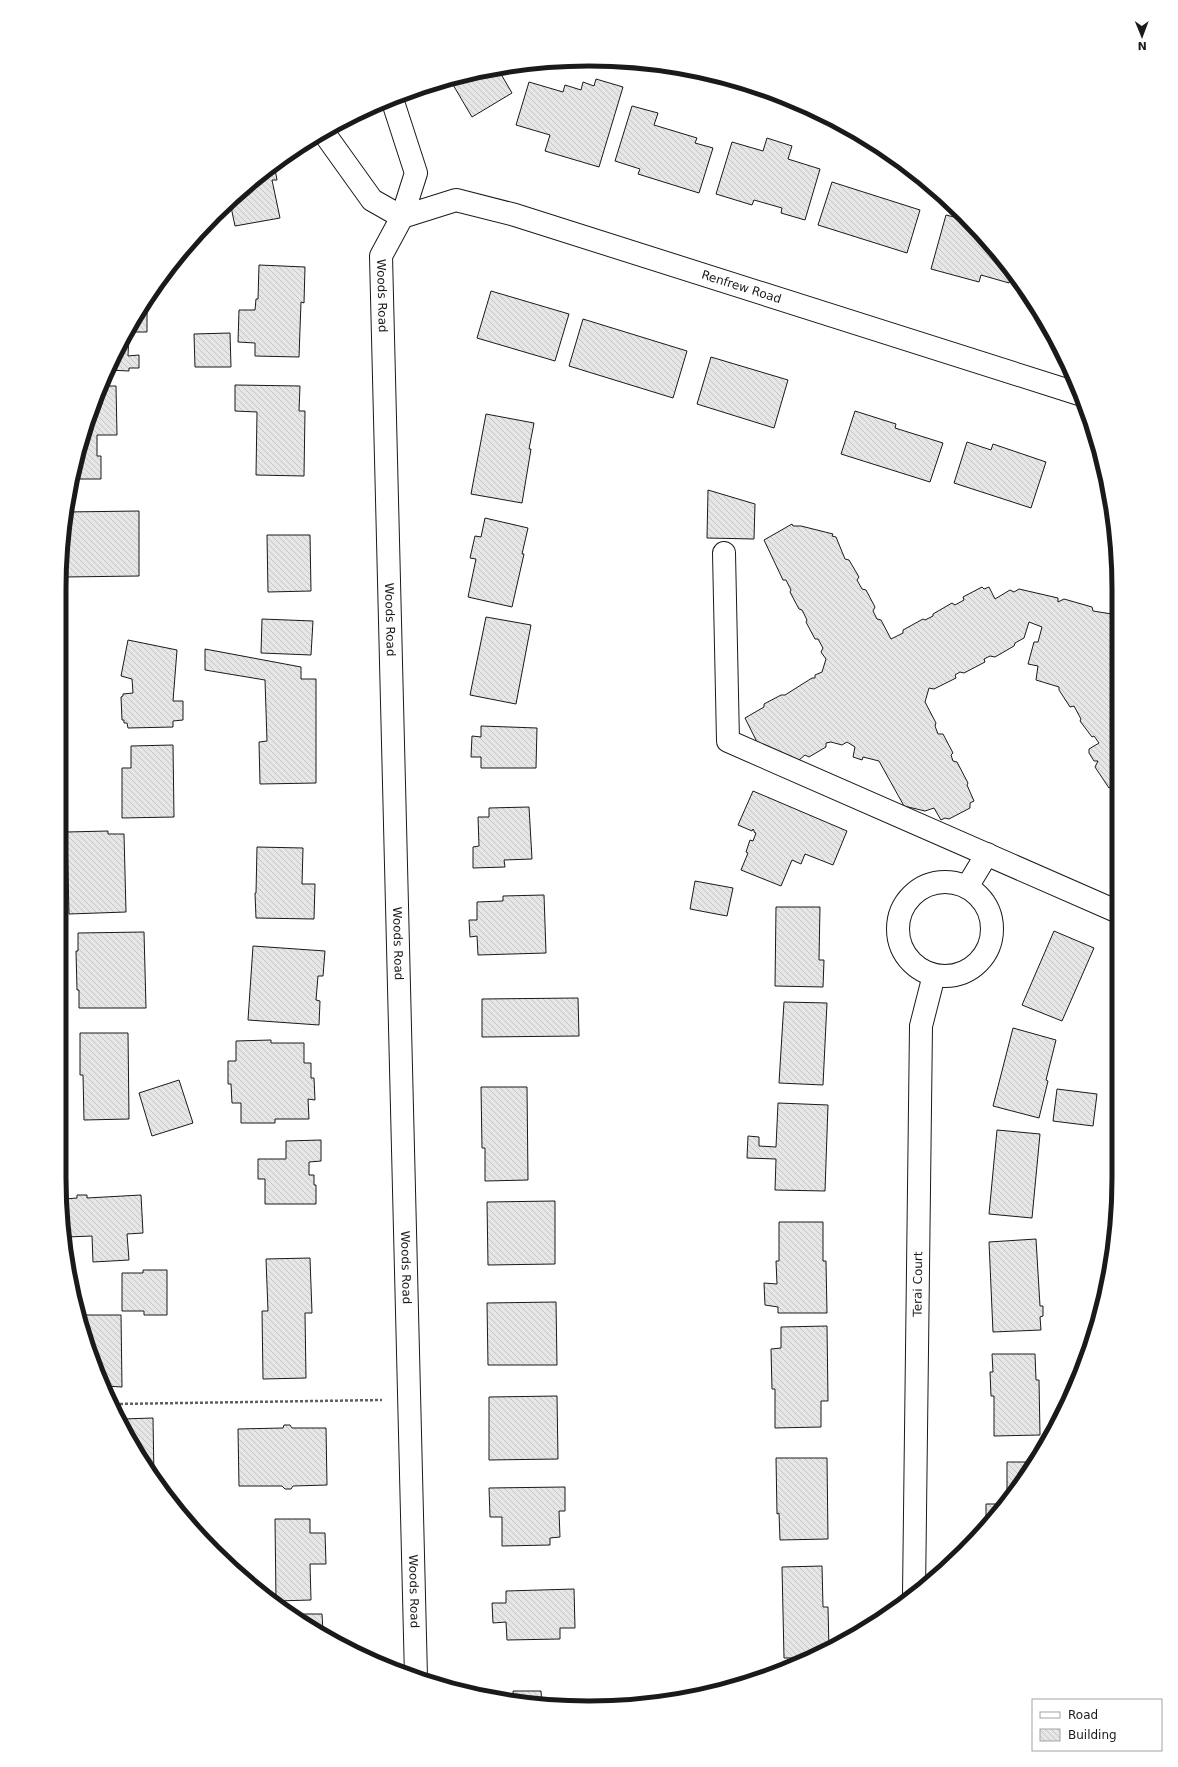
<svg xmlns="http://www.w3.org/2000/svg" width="1178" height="1767" viewBox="0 0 1178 1767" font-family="'DejaVu Sans',sans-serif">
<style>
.building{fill:url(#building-back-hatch);stroke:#1a1a1a}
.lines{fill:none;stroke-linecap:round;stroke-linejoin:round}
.minor-casing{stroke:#1a1a1a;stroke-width:24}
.path{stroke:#5f5f5f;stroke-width:2.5;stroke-dasharray:3 2;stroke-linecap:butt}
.minor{stroke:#fff;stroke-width:22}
.labels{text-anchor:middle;stroke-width:3;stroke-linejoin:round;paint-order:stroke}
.street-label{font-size:12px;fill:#1a1a1a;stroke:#fff}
.rim{fill:none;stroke:#1a1a1a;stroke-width:5}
</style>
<defs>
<pattern id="building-back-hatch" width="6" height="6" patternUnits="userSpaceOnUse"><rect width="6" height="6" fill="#e6e6e6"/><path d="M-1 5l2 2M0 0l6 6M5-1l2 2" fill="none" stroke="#c5c5c5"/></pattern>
</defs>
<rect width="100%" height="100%" fill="#fff"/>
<!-- building -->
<path class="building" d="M498 69 512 93 472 117 449 78Z
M596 79 623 87 599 167 545 151 550 135 516 125 529 82 563 92 565 85 581 90 583 82 594 86Z
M632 106 658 113 654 125 697 138 695 143 713 148 699 193 638 174 640 169 615 161Z
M767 138 792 146 788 159 820 169 805 220 781 213 782 208 754 200 752 205 716 194 732 142 763 151Z
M274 164 277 180H272L280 218 235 226 230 202 267 168Z
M832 182 920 210 907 253 818 225Z
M946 215 966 220 1010 267 1012 271 1009 283 981 275 979 282 931 269Z
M259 265 305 267 304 303 301 302 299 357 255 356V343L238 342 239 310H255L256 299H258Z
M491 291 569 314 555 361 477 338Z
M147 304V332H129Z
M583 319 687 351 673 398 569 366Z
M129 332 128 356 139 355V368H129V371L108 370 114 355Z
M230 333 231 367H195L194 334Z
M711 357 788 380 774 428 697 404Z
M235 385 300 386 299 411H305L304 476 256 475 257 412 235 411Z
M102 386H116L117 435H97V456H101V479H72L77 452Z
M855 411 896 424 895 428 943 443 930 482 841 454Z
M486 414 534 423 529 449H531L522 503 471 494Z
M967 442 991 450 993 444 1046 462 1031 508 954 483Z
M708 490 755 504 754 539 707 538Z
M139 511V576L64 577V520L65 512Z
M485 518 528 528 522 554H524L512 607 468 597 476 559 470 558 475 536 481 537Z
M792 524 793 526H801L833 534 832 536 836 537 845 559 849 560 859 577 857 580 862 589 866 590 875 607 873 611 877 619 881 620 891 639 903 633V630L923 619 925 620 933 616V614L952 603 955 605 964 600 963 597 982 587 984 589 989 587 995 599 1010 590 1014 592 1019 589 1058 598V602L1064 599 1092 607 1093 611 1118 615 1117 793 1114 790V785L1109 788 1095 767 1098 761H1094L1089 753V749L1099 743 1094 736 1092 737 1080 721 1081 719 1074 706 1070 707 1059 690V687L1036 680 1038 666 1028 664 1034 642H1038L1042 627 1029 622 1024 638 1015 643 1014 646 995 657 990 656 984 659 985 662 964 673 960 672 955 675 956 678 934 689 929 688 925 702 936 723 935 726 938 734H943L953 753 951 755 953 761 957 762 968 783 967 785 974 801 970 803V808L949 819 945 818 941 820 934 808 925 811 904 806 879 761 863 757 862 760 853 757 855 747 847 742 842 745 831 742 826 743V747L809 757 805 755 799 760 760 748 745 718 764 707V704L781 695H785L812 678H815V675L822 672 826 659 821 652 823 648 818 639H815L806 622 807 620 802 610 799 609 790 592 791 590 786 580H783L764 540Z
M267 535H310L311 591 268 592Z
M486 617 531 625 516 704 470 695Z
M262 619 313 621 311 655 261 653Z
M128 640 177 650 173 701H183V720L173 721V727L128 728 127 723H124V720H122L121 697 123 696V694L133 693 132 679 121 676Z
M205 649 301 667V679H316V783L260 784 259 742 267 741 265 680 205 670Z
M481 726 537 728 536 768H481V757H471L472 736 481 737Z
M173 745 174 817 122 818V768H131V746Z
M753 791 847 831 833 865 805 854 801 864 792 860 781 886 741 870 748 853 746 852 750 840 753 841 756 833 754 832V830L753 829 752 831 738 825Z
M529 807 532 859 504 860 505 867 473 868V847L479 846 478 817H489V808Z
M108 831V834H124L126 912 69 914 67 832Z
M257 847 303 848 302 884H315L314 919 256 918 255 893H256Z
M695 881 733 888 727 916 690 909Z
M544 895 546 953 478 955 477 936 470 937 469 920H477V902L503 901V896Z
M776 907H820L819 960H824L823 987 775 986Z
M1054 931 1094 948 1062 1021 1022 1005Z
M144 932 146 1008H79V990H77L76 951H78V933Z
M253 946 325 951 323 976H318L316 1000 320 1001 319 1025 248 1020Z
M578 998 579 1036 482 1037V999Z
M784 1002 827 1003 823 1085 779 1083Z
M1013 1028 1056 1040 1046 1080 1048 1081 1039 1118 993 1106Z
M80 1033H128L129 1119 84 1120 83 1075H80Z
M271 1040V1043H304V1063H311V1078H314L315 1100 308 1099 309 1119H275V1123H241V1103H232L231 1084H228V1061H236V1041Z
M179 1080 193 1123 152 1136 139 1093Z
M481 1087H527L528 1180 485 1181V1148H482Z
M1057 1089 1097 1094 1093 1126 1053 1121Z
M778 1103 828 1105 825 1191 775 1190 776 1159 747 1158 748 1136 759 1137V1146L776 1147Z
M997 1130 1040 1134 1032 1218 989 1214Z
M321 1140V1161L309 1162V1175H314V1185H316V1204H265V1179H258V1159H286V1141Z
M77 1195H87V1198L141 1195 143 1233 127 1234 129 1260 93 1262 92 1236 67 1237 65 1199 77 1198Z
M555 1201V1264L488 1265 487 1202Z
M779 1222H823V1261H826L827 1313H778V1307L765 1305 764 1283 777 1284 776 1261H779Z
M1036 1239 1040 1306H1043V1316L1040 1317 1041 1330 993 1332 989 1242Z
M310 1258 312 1313H305L306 1378 263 1379 262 1311H268L266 1259Z
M143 1270H167V1315H144V1311H122V1273H143Z
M556 1302 557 1365H488L487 1303Z
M81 1315H121L122 1387 106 1386 87 1348 81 1322Z
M827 1326 828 1401H821V1427L775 1428V1389H772L771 1349 781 1348V1327Z
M992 1354H1035L1036 1380H1039L1040 1435 994 1436V1396H991L990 1372H993Z
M557 1396 558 1459 489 1460V1397Z
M153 1418 154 1479 148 1473 122 1419Z
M284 1425H290L292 1428H326L327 1485 293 1486 291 1489H285L282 1486H239L238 1429 283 1428Z
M776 1458H827L828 1539 780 1540 779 1513 777 1514Z
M1007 1462H1031L1007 1497Z
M565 1487V1511H559L560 1537 550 1538V1545L502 1546V1517H490L489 1488Z
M986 1504H1003L986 1529Z
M275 1519H310V1533H325L326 1564H310L311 1600 276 1601Z
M822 1566 823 1607H828L829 1649 811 1658H784L782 1567Z
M574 1589 575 1628H560V1639L507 1640 506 1622 493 1623 492 1603H506V1591Z
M294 1614H322L323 1631Z
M513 1691H541L542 1705 514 1701Z"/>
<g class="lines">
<defs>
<g id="minor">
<path id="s1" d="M392 99 416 173 402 217 381 256 416 1677"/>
<path d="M324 133 372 200 402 217"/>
<path id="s2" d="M402 217 456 200 515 215 1079 394"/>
<path d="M724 553 728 741 1116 911"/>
<circle cx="945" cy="929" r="47"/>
<path d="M967 887 987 854"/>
<path id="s3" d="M914 1594 921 1026 934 975"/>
</g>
</defs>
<!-- minor casing -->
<use href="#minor" class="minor-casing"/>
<!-- path -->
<path class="path" d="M115 1404 382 1400"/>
<!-- minor -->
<use href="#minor" class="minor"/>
</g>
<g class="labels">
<!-- street labels -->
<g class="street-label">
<text dy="4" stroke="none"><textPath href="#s2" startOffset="355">Renfrew Road</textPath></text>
<text dy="4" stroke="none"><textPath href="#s1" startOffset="208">Woods Road</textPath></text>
<text dy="4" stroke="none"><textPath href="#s1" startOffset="532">Woods Road</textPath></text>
<text dy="4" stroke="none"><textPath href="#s1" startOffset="856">Woods Road</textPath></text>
<text dy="4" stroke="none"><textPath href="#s1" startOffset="1180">Woods Road</textPath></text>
<text dy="4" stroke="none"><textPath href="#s3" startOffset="310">Terai Court</textPath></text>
<text dy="4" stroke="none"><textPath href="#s1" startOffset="1504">Woods Road</textPath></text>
</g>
</g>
<!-- crop -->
<path d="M0 0H1178V1767H0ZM589 66H589A523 523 0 0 1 1112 589V1178A523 523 0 0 1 589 1701H589A523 523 0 0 1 66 1178V589A523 523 0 0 1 589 66Z" fill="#fff" fill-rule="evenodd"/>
<path class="rim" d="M589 66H589A523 523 0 0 1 1112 589V1178A523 523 0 0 1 589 1701H589A523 523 0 0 1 66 1178V589A523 523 0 0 1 589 66Z"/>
<!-- legend -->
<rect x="1032" y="1699" width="130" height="52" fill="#ffffff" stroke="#a3a3a3"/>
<rect x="1040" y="1712" width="20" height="6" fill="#ffffff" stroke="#a3a3a3"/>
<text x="1068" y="1719" font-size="12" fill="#1a1a1a">Road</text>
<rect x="1040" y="1729" width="20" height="12" fill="url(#building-back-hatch)" stroke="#a3a3a3"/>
<text x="1068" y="1739" font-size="12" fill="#1a1a1a">Building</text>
<!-- north arrow -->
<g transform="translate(1142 36) rotate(179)" stroke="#ffffff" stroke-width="3" paint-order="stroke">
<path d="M0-3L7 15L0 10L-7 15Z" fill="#1a1a1a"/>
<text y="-6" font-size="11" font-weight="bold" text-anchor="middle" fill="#1a1a1a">N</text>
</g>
</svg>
